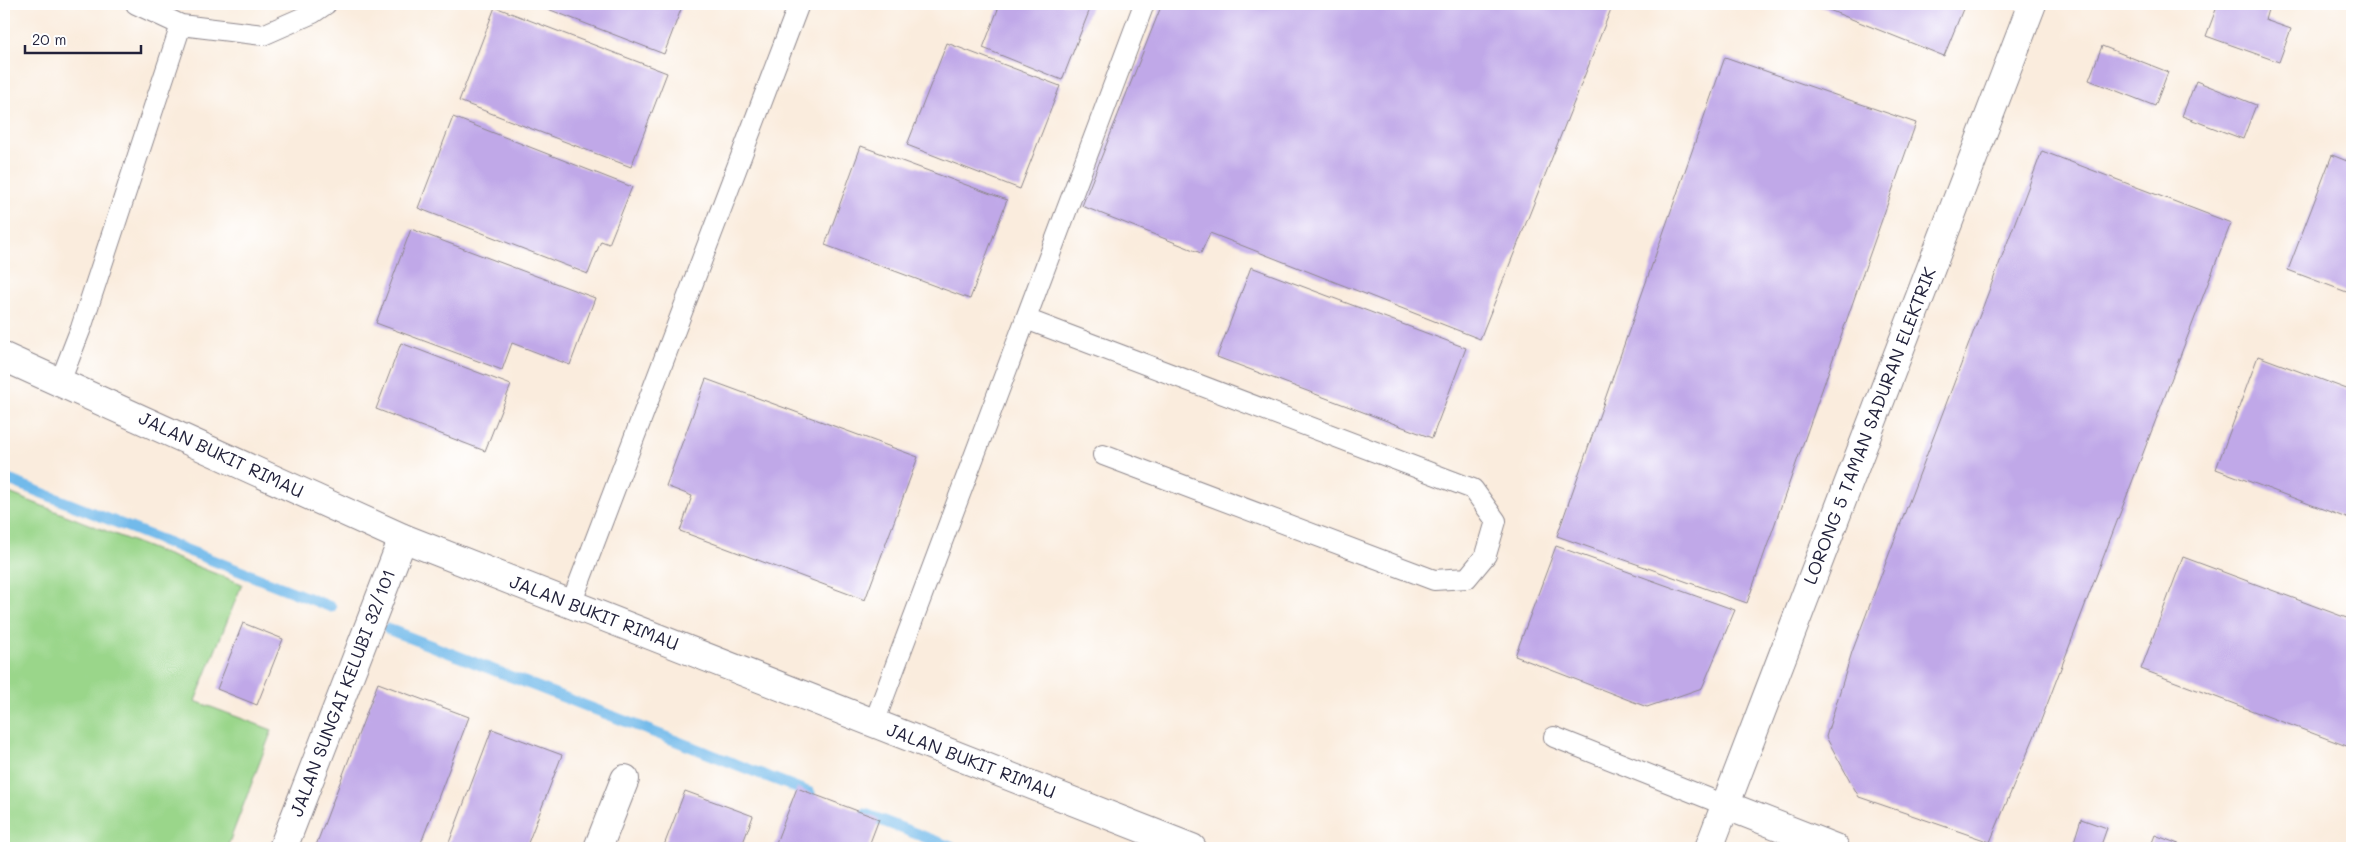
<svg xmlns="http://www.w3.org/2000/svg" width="2356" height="852" viewBox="0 0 2356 852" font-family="Mali,sans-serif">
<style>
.green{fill:#9ad68a;stroke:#5e7c62}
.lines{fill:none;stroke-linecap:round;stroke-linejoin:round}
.stream{stroke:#72baea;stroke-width:11}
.building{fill:#c0a8e8}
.service-casing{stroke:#8e878c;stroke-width:22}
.minor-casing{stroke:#8e878c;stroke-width:30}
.tertiary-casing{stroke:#8e878c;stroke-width:30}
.service{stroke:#fff;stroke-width:20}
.minor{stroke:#fff;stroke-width:28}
.tertiary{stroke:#fff;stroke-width:28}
.labels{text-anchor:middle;stroke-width:4;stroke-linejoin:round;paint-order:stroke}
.street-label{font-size:18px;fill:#22223b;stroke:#fff}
</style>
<rect width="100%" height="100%" fill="#fff"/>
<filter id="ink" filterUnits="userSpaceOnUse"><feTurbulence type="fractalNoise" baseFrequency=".02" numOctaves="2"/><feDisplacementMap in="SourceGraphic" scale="10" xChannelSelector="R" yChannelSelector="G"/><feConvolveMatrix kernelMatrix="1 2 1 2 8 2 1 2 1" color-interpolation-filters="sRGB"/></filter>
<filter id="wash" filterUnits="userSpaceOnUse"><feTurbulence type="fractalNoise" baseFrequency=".0096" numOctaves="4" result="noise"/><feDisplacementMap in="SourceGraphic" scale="20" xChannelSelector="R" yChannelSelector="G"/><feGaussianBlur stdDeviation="1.12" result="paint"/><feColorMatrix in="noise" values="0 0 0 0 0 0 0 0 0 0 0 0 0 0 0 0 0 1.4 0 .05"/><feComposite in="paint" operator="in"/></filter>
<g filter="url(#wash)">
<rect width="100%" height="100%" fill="#faecdd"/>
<!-- green -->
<path class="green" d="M4 491 242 584 195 701 272 730 227 848H4Z"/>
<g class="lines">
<!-- stream -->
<path class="stream" d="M4 478 331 607
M388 629 810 793
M865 814 953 848"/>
</g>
<g id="blocks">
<!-- building -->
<path class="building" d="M535 4H683L664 54Z
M1000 4H1092L1062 80 983 48Z
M1162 4H1613L1480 339 1210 233 1201 253 1082 206Z
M1814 4H1965L1944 56Z
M2218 4H2263L2269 6 2265 20 2291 29 2279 62 2206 36Z
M495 7 667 73 631 167 459 101Z
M947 43 1060 86 1020 189 907 145Z
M2102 46 2168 72 2155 106 2089 80Z
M1725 57 1916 123 1747 603 1557 536Z
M2196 81 2256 105 2243 139 2182 116Z
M453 117 632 187 609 244 601 241 588 274 418 208Z
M861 146 1007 200 970 299 825 245Z
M2042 151 2231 223 2040 723 1990 842 1859 797 1826 737 1852 652Z
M2332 155 2352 163V294L2288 270Z
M411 229 595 298 570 365 512 343 502 370 376 323Z
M1251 267 1466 348 1432 438 1217 357Z
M401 343 511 385 485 451 376 409Z
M2258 356 2352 391V520L2216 469Z
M706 379 918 457 865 600 680 531 692 496 666 486Z
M1556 546 1735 610 1702 688 1647 707 1515 656Z
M2183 557 2352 620V748L2141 669Z
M243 623 283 639 257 705 217 689Z
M378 683 469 717 419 848H315Z
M492 729 562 755 528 843 526 848H447Z
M797 788 879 819 868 848H774Z
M685 791 753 816 741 848H663Z
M2081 819 2107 828 2100 848H2072Z
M2155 835 2189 848H2150Z"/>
</g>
</g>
<g filter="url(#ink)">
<use href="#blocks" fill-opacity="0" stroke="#8e878c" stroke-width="1"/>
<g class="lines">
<defs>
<path id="service" d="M136 4 181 25
M1026 319 1473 489 1496 521 1486 555 1467 578 1434 580 1103 455
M60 382 81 328 181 25 263 35 313 13 326 4
M571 604 799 4
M874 723 1144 4
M1554 737 1725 805"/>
<path id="minor" d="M1725 805 1835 848
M283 848 403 538
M598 848 625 779
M1709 848 2032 4"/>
<path id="tertiary" d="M4 357 403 538 1192 848"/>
</defs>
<!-- service casing -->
<use href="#service" class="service-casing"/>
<!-- minor casing -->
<use href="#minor" class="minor-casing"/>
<!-- tertiary casing -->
<use href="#tertiary" class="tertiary-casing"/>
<!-- service -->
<use href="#service" class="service"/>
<!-- minor -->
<use href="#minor" class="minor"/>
<!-- tertiary -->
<use href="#tertiary" class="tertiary"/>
</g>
</g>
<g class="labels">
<!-- street labels -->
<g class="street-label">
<text transform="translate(1870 426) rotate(-69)" y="6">LORONG 5 TAMAN SADURAN ELEKTRIK</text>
<text transform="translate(221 455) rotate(25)" y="6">JALAN BUKIT RIMAU</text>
<text transform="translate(594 613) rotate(21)" y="6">JALAN BUKIT RIMAU</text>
<text transform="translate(343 693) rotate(-69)" y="6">JALAN SUNGAI KELUBI 32/101</text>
<text transform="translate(971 761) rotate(21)" y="6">JALAN BUKIT RIMAU</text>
</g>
</g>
<!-- margin -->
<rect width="2356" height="852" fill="none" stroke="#fff" stroke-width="20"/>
<!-- scale -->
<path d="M25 45v8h116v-8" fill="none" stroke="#22223b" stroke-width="2.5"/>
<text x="32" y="45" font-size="15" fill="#22223b" stroke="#ffffff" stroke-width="4" paint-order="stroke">20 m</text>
</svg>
